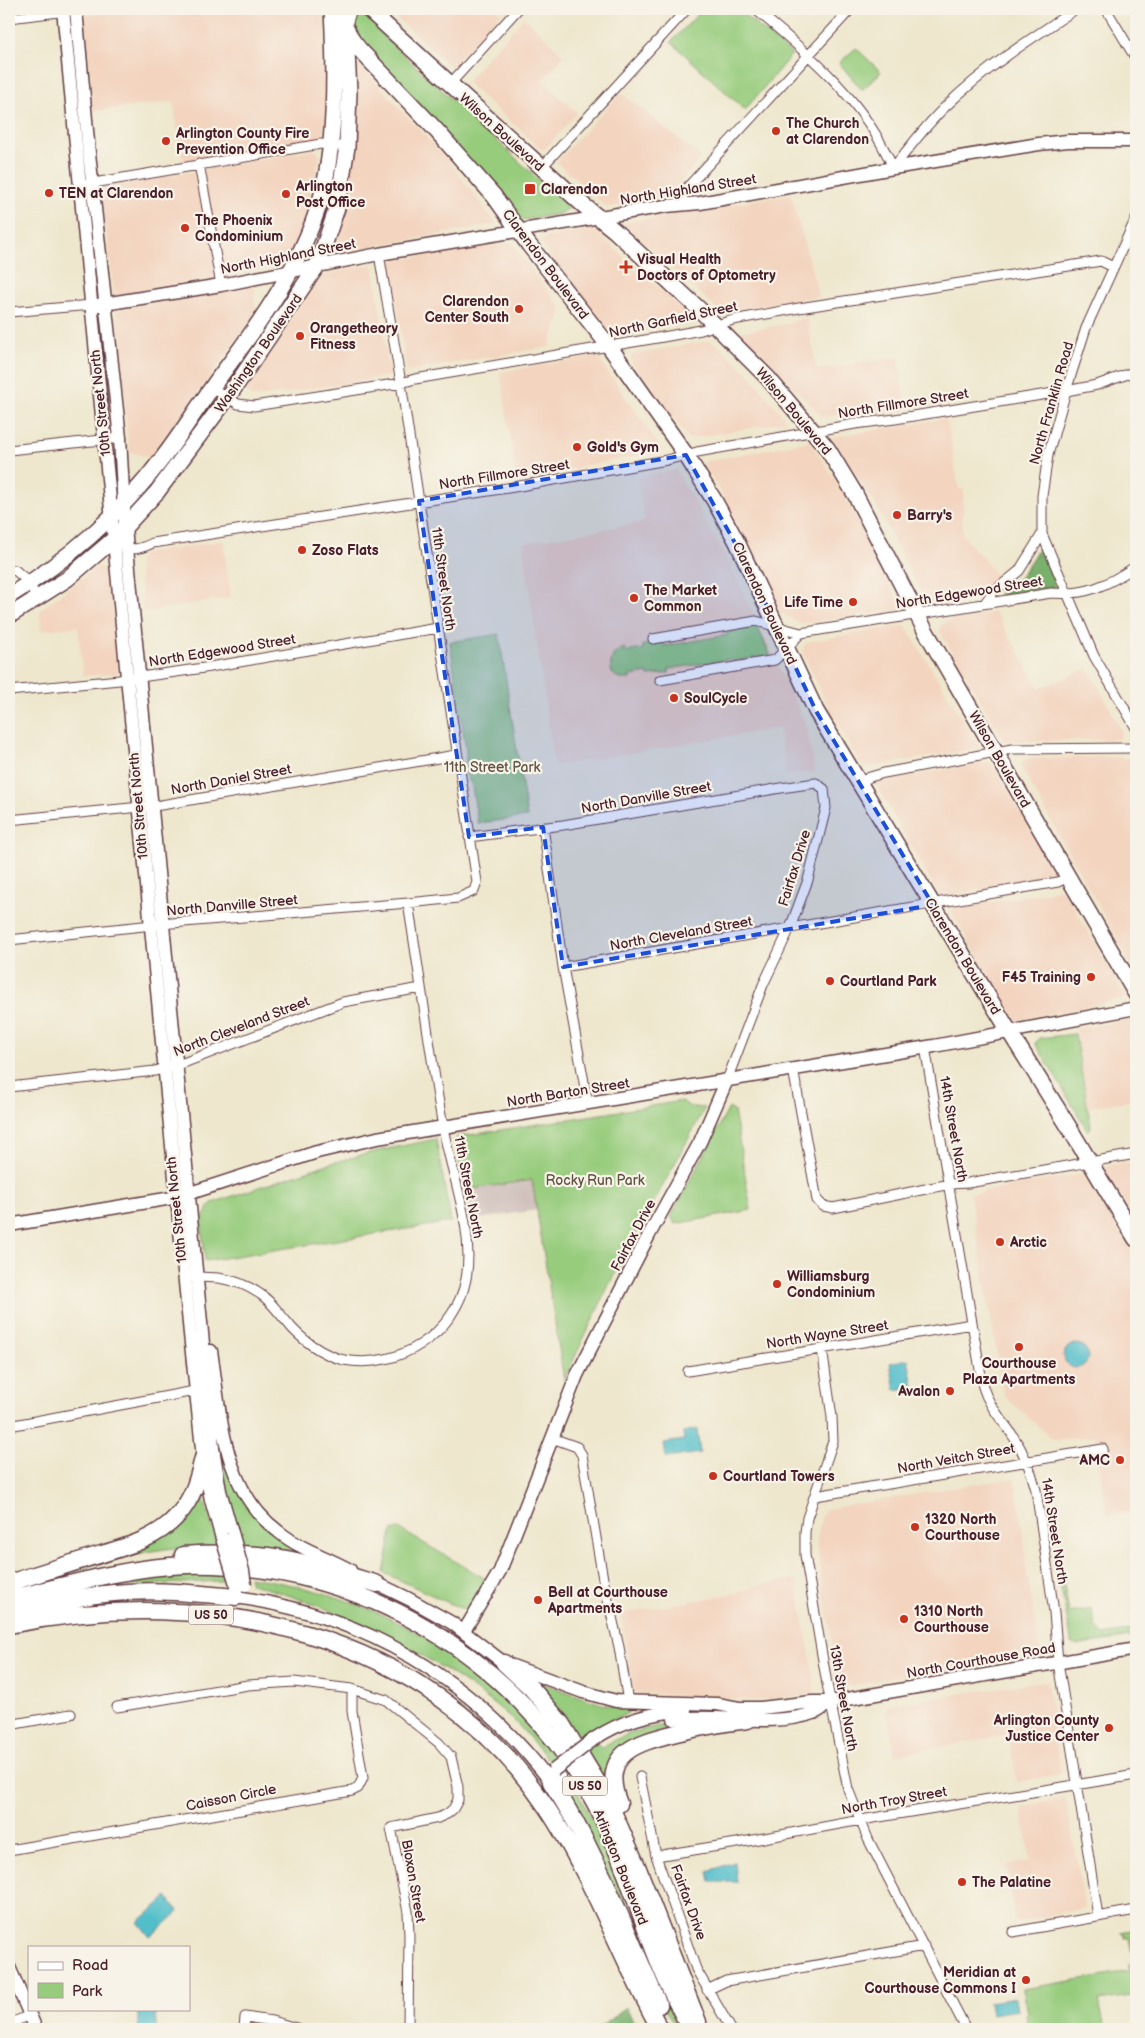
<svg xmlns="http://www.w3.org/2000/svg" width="1145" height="2038" viewBox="0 0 1145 2038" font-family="'Balsamiq Sans',sans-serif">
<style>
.built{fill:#f3d4bf}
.industrial{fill:#cfc0bb}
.green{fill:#97cc7d;stroke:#707654}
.forest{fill:#79b06c;stroke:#62684c}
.water{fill:#51beca;stroke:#4e6e7a}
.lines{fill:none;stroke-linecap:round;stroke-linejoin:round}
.street-casing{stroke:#633d43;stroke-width:11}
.secondary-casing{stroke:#633d43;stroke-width:15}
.primary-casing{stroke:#633d43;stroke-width:18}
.highway-casing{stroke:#633d43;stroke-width:19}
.street{stroke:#fff;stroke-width:9}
.secondary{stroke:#fff;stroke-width:12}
.primary{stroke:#fff;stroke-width:15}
.highway{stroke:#fff;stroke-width:16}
.secondary-bridge-casing{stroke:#633d43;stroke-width:15;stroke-linecap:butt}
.secondary-bridge{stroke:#fff;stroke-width:12}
.marked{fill:#1d4ed8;fill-opacity:0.2;stroke:#1d4ed8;stroke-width:4;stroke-dasharray:10 6;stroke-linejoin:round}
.poi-dot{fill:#c8321e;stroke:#f7f3e8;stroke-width:2}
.labels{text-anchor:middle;stroke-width:4.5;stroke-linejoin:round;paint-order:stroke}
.shield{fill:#f7f3e8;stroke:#7e5f64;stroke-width:1}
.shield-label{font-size:12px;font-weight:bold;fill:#4a1f2b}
.poi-label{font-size:14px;font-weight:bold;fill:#4a1f2b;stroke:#f7f3e8;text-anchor:start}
.street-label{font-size:14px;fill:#4a1f2b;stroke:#f7f3e8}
.park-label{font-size:14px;fill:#615344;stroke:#f7f3e8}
</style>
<rect width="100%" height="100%" fill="#f7f3e8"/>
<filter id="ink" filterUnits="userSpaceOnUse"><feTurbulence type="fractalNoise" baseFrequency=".02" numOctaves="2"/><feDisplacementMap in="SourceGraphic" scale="10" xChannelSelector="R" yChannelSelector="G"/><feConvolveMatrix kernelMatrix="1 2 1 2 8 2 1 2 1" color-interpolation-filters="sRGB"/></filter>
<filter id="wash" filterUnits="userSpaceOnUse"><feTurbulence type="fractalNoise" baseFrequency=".0096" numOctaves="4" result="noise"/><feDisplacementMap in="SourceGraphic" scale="20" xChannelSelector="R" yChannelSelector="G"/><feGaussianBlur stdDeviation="1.12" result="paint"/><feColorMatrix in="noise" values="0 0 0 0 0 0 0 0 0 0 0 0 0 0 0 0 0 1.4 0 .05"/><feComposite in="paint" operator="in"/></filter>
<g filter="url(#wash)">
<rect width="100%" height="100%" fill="#eee7cd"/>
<!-- built -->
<path class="built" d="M159 9H325L326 119 321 139 183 164 173 102 93 111 85 15Z
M387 9H495L501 14 451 67Z
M524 17 564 56 542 80 577 113 546 148 542 150 467 83 469 78Z
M356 61 450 163 496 224 332 254 347 209 357 120Z
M621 93 701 157 670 196 608 208 556 162Z
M312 150 320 154 307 214 286 265 114 296 102 188Z
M791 194 819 297 720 312 623 223Z
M593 229 694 320 613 336 537 239Z
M512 243 562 310 549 347 407 371 390 261Z
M373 264 390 376 252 398 245 390 319 276Z
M255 285V314L151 458 129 452 116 310Z
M807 317 817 370 898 357 906 410 873 416 857 411 822 417 741 332 787 324Z
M708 341 715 343 747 372 787 421 689 439 633 364 631 357 635 354Z
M597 356 663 451 517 479 500 372Z
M942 419 947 420 959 489H964L962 534 999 578 979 593 927 602 922 595 877 507 832 437Z
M810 441 844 494 902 609 800 624 780 612 730 508 703 462Z
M676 470 729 563 806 725 815 772 786 775 779 728 554 766 523 543 645 522 637 477Z
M223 540 231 598 143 612 138 560 144 554Z
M96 567H101L110 573 118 673 83 676 78 627 41 630 40 610Z
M995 612 1040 689 1088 668 1122 731 1119 739 1005 742 940 631V626L947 621Z
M905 625 980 748 863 768 827 705 802 651 805 644 811 641Z
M1115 757 1136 759V977L1124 951 1022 769 1021 763 1030 758Z
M991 761 1057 876 940 897 875 783Z
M1064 889 1126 998 1017 1021 950 910Z
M1136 1019V1100L1088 1107 1076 1029Z
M1121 1163H1136V1222L1104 1171 1107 1166Z
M1082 1174 1136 1258V1511L1107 1515 1095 1436 1054 1440 1004 1396 970 1194Z
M1012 1478 1015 1481 1024 1539 1026 1568 1040 1652 841 1687 838 1676 820 1572 817 1539 822 1514 827 1509Z
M796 1579 815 1682 814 1692 810 1695 754 1700 634 1693 621 1614 741 1592 758 1585Z
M1037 1682H1046L1048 1687 1061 1774 1017 1782 1008 1735 895 1755 886 1708 893 1704Z
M1066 1799 1085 1908 1015 1923 1007 1865 1030 1861 1021 1807Z"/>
<!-- industrial -->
<path class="industrial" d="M532 1180 537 1210 471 1220 468 1214 464 1190Z"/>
<!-- green -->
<path class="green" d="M703 9H737L792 54 745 110 671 42Z
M361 12 383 32 384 37 560 199 567 202 568 209 559 214 523 220 518 219 515 211 499 190 492 186 355 34 353 17 355 13Z
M856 48 881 72 862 90 839 63Z
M1038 549 1044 551 1056 583 1055 588 999 597 1000 591 1020 577Z
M757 626 770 655 732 662 731 659 669 669V673L648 676 647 673 630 676V679H620L612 673C609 660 612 652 625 648L627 652 643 649V645L664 642 665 646 727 635V632Z
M499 634 527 817 478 823 472 786 466 775V750L450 642Z
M1075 1034 1091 1127 1088 1131 1035 1043 1040 1038Z
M682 1101 690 1107 705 1108 610 1283 564 1380 532 1180 464 1190 457 1150V1137Z
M729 1108 734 1111 751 1210 675 1224 671 1216Z
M436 1139 451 1222 205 1261 201 1220 212 1203 328 1164 373 1152Z
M214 1409 230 1477 302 1553C246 1545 188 1542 132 1555 102 1561 73 1572 44 1580L137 1548 198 1493H202L216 1539 238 1540 223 1486Z
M399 1529 486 1579 467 1609 460 1608 384 1573 392 1531Z
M1058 1563H1060L1069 1613 1092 1609 1095 1626 1104 1635 1136 1629V1636L1080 1645 1072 1644 1061 1588Z
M222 1575 223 1578 221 1581 104 1587C142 1575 182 1575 222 1575Z
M249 1577C380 1596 475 1653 555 1758L553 1760H549C534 1743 519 1724 502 1710 427 1651 343 1609 251 1584Z
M536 1681 601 1704 628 1708V1713L601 1727 591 1735 601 1748C630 1728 664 1725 698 1721L641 1737 607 1784 582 1745 577 1733 534 1683Z
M567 1774C616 1854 636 1947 680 2029H677L667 2013 571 1803 562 1778Z
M1136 1929V1995L1099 2001 1105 2029H1028L1025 2014 1028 2013 1023 1989 1129 1971V1964H1134L1129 1938H1125V1934L1121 1932Z"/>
<!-- forest -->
<path class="forest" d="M1041 551 1043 553 1053 581 1052 587 1002 594 1022 577 1036 554Z
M626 2008 638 2029H598Z"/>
<!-- water -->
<path class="water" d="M1064 1356a12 12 0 1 1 24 0a12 12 0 1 1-24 0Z
M908 1359 913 1387 895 1390 890 1363Z
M697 1429 700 1453 666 1458 664 1443 684 1440 683 1432Z
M735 1862 737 1882H710L708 1871Z
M167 1897 179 1912 150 1937 138 1922Z
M1016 1998 1018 2010 991 2014 989 2002Z
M138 2009H156V2029H138Z"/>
</g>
<g filter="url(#ink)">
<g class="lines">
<defs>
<path id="street" d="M755 9C809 54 865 101 893 168 910 147 926 125 945 107 984 69 1030 39 1076 9
M1106 9 1136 59
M9 18 84 9
M346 28 352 9
M450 84 518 9
M199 164 221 285
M542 167 687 9
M88 184 321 144 347 147
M680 205 684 191 851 9
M1136 218 1086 328 1066 391 1048 455 1042 496V534L1094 656 1136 728
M9 312 92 305
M212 388 238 404 254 406 401 383 415 379 663 337 701 330 733 320 799 308 1101 261 1113 267
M9 450 120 438
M123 545C134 552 141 548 153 543L514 487 667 460 697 452 855 424 895 419 1066 391 1097 385 1136 371
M9 571 15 570 30 583 36 599
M985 603 993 592 1019 571 1042 534
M653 639 756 621 801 633 1051 593C1086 596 1108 585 1136 566
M660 680 775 660 801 633
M9 691 119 680 204 668 438 628
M859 783 870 777 884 773 1012 749 1136 748
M9 820 161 805 456 755
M543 827 563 967 588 1104
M469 837 563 825 781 788 816 783 824 789 826 808 808 880 790 928 763 985 727 1080
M9 940 172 923 408 903 458 898 474 891 477 882 401 383 379 254
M563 967 1058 882 1068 877
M925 1047 983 1387C989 1407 1002 1419 1013 1436 1024 1452 1031 1470 1036 1490L1054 1612 1058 1662 1098 1916
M793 1069 817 1200 823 1206 833 1208 950 1184 968 1183 1136 1154
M9 1087 155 1071 178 1065 343 1002 421 988
M192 1276C202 1278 209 1277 218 1278 234 1280 247 1285 260 1294 271 1301 277 1311 286 1321 300 1339 322 1355 344 1360 399 1370 456 1333 466 1279 475 1230 451 1174 443 1127 430 1052 420 977 408 903
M822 1349 832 1417 833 1441 807 1518 805 1532V1555L827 1684 848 1789 868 1839 966 2029
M688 1371 972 1324
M9 1426 200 1390
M552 1438 577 1447 582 1455 603 1579 619 1647 628 1702
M815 1496 1103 1449
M117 1707 248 1685 294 1682 352 1689 386 1700 439 1743 451 1757 458 1787V1800L453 1809 447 1814 438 1818 391 1828 408 1912 409 1935 408 2029
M9 1725 71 1714
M640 1777 656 1856 696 1969 731 2029
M9 1850 352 1791 358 1788 363 1778 352 1711V1689
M656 1856 737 1843 861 1820 1136 1775
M1013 1932 1136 1910
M707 1990 726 1981 924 1946
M9 2024 30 2015
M244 2029 245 2017 272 2021 300 2029"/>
<path id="secondary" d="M63 9 190 1334 203 1458 211 1500 221 1535
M76 9 89 153 120 438 125 527 213 1448 220 1491 233 1536
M98 305 221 285 379 254 666 206 700 203 893 168 1039 144 1068 141H1136
M9 1225 178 1197 317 1152 377 1138 934 1046 1136 1008
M211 1351C221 1415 222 1490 279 1532 300 1549 326 1557 350 1570
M370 1580 409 1599 452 1623 504 1663 583 1692 616 1701 717 1704 739 1708
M236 1588V1597C365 1615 472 1679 551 1782L559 1776
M464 1631 500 1571 577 1375 649 1235 700 1142 727 1080
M733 1708H761L812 1702H830L1136 1649
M674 1719C720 1713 769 1728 814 1713 820 1711 825 1706 830 1702
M594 1739C622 1720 652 1713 685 1710
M9 1967 36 2029"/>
<path id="primary" d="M336 9 352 40 360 50 436 130 494 196 529 245 609 346 686 455 714 500 737 542 816 711 1009 1031 1067 1124 1136 1239
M368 9 582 204 615 231 700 310 768 378 827 448 855 494 925 630 1136 994
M9 596C65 562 118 516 158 464 182 434 201 401 224 371 262 320 298 269 318 208 337 150 335 69 332 9
M9 616 67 579 114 539 157 492 228 397 317 266 337 208 347 147 349 92 346 31"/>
<path id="highway" d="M183 1555C211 1553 240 1553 268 1556 305 1561 341 1573 377 1584
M9 1583C34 1575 60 1567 85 1559 117 1549 154 1542 177 1516 193 1499 198 1479 203 1458
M9 1599C67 1585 126 1567 187 1565 356 1561 515 1654 595 1803 633 1875 649 1958 691 2029
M9 1614C43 1606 78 1596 114 1593 155 1589 195 1593 236 1597
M9 1625C208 1584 428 1630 547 1808 593 1877 620 1957 660 2029
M504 1663 532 1689 561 1723 607 1798 637 1866 698 2022
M551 1782C597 1851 625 1929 659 2005
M619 1804C599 1753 636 1743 676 1733 700 1727 723 1723 748 1720"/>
</defs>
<!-- street casing -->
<use href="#street" class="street-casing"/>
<!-- secondary casing -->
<use href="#secondary" class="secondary-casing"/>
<!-- primary casing -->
<use href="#primary" class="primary-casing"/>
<!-- highway casing -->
<use href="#highway" class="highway-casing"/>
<!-- street -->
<use href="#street" class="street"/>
<!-- secondary -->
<use href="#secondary" class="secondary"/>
<!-- primary -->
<use href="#primary" class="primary"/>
<!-- highway -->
<use href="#highway" class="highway"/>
<defs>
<path id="secondary-bridge" d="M221 1535 236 1584
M233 1536 243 1571 245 1585
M554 1770 594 1739"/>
</defs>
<!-- secondary-bridge casing -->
<use href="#secondary-bridge" class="secondary-bridge-casing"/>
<!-- secondary-bridge -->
<use href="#secondary-bridge" class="secondary-bridge"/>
</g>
</g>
<!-- marked area -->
<path class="marked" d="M686 455 749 568 816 711 933 905 563 967 543 827 469 837 419 501Z"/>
<!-- markers -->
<g class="poi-dot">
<circle cx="776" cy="131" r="5"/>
<circle cx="166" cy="141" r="5"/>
<rect x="524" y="183" width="12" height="12" rx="2.5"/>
<circle cx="49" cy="193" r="5"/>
<circle cx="286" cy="194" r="5"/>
<circle cx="185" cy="228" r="5"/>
<path d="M623.5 259.5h5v5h5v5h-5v5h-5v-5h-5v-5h5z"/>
<circle cx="519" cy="309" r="5"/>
<circle cx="300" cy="336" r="5"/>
<circle cx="577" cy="447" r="5"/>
<circle cx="897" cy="515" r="5"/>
<circle cx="302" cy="550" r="5"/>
<circle cx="634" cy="598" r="5"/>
<circle cx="853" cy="602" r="5"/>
<circle cx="674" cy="698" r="5"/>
<circle cx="1091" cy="977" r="5"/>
<circle cx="830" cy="981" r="5"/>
<circle cx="1000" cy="1242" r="5"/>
<circle cx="777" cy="1284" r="5"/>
<circle cx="1019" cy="1347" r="5"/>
<circle cx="950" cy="1391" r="5"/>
<circle cx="1120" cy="1460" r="5"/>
<circle cx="713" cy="1476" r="5"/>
<circle cx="915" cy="1527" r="5"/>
<circle cx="538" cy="1600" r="5"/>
<circle cx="904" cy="1619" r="5"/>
<circle cx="1109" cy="1728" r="5"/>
<circle cx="962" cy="1882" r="5"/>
<circle cx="1026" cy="1980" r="5"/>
</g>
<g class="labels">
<!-- shield labels -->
<g class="shield">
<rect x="188.5" y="1605.5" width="45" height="19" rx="4"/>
<rect x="562.5" y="1776.5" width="45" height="19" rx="4"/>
</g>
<g class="shield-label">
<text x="211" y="1619">US 50</text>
<text x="585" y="1790">US 50</text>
</g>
<!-- poi labels -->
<g class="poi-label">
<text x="786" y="128">The Church<tspan x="786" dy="16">at Clarendon</tspan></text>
<text x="176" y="138">Arlington County Fire<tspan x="176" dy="16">Prevention Office</tspan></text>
<text x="296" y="191">Arlington<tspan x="296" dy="16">Post Office</tspan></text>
<text x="541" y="194">Clarendon</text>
<text x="59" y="198">TEN at Clarendon</text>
<text x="195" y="225">The Phoenix<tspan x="195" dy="16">Condominium</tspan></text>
<text x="637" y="264">Visual Health<tspan x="637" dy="16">Doctors of Optometry</tspan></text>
<text x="509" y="306" text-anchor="end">Clarendon<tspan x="509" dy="16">Center South</tspan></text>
<text x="310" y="333">Orangetheory<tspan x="310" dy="16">Fitness</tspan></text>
<text x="587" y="452">Gold's Gym</text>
<text x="907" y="520">Barry's</text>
<text x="312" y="555">Zoso Flats</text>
<text x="644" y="595">The Market<tspan x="644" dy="16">Common</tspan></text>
<text x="843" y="607" text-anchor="end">Life Time</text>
<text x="684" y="703">SoulCycle</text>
<text x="1081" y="982" text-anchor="end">F45 Training</text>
<text x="840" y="986">Courtland Park</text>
<text x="1010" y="1247">Arctic</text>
<text x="787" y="1281">Williamsburg<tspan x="787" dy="16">Condominium</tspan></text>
<text x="1019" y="1368" text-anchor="middle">Courthouse<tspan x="1019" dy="16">Plaza Apartments</tspan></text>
<text x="940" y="1396" text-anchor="end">Avalon</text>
<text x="1110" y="1465" text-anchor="end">AMC</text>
<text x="723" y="1481">Courtland Towers</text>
<text x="925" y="1524">1320 North<tspan x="925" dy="16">Courthouse</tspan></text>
<text x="548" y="1597">Bell at Courthouse<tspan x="548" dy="16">Apartments</tspan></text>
<text x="914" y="1616">1310 North<tspan x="914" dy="16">Courthouse</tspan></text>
<text x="1099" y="1725" text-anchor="end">Arlington County<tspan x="1099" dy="16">Justice Center</tspan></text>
<text x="972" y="1887">The Palatine</text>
<text x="1016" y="1977" text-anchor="end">Meridian at<tspan x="1016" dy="16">Courthouse Commons I</tspan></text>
</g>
<!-- street labels -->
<g class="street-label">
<text transform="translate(502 132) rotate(42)" y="5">Wilson Boulevard</text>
<text transform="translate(688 189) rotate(-9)" y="5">North Highland Street</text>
<text transform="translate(288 256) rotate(-11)" y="5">North Highland Street</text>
<text transform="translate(546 264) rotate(53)" y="5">Clarendon Boulevard</text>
<text transform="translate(673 319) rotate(-12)" y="5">North Garfield Street</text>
<text transform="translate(258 353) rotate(-55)" y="5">Washington Boulevard</text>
<text transform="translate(100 403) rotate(-96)" y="5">10th Street North</text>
<text transform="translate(903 403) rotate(-9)" y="5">North Fillmore Street</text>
<text transform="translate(1051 403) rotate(-74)" y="5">North Franklin Road</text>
<text transform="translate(794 411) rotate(50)" y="5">Wilson Boulevard</text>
<text transform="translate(504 474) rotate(-9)" y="5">North Fillmore Street</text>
<text transform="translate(444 579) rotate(82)" y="5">11th Street North</text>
<text transform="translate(969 592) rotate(-9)" y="5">North Edgewood Street</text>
<text transform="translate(765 603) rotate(65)" y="5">Clarendon Boulevard</text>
<text transform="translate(222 650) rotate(-9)" y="5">North Edgewood Street</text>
<text transform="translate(1000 759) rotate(60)" y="5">Wilson Boulevard</text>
<text transform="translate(231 779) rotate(-10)" y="5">North Daniel Street</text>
<text transform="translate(646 797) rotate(-10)" y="5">North Danville Street</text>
<text transform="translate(138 806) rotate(-95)" y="5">10th Street North</text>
<text transform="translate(794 868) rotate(-73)" y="5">Fairfax Drive</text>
<text transform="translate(232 905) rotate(-5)" y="5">North Danville Street</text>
<text transform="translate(681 933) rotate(-10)" y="5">North Cleveland Street</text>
<text transform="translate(963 956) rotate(59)" y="5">Clarendon Boulevard</text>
<text transform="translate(241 1026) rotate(-21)" y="5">North Cleveland Street</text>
<text transform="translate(568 1092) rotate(-9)" y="5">North Barton Street</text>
<text transform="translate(954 1129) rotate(80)" y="5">14th Street North</text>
<text transform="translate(469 1187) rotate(79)" y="5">11th Street North</text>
<text transform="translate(176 1210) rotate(-96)" y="5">10th Street North</text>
<text transform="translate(633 1235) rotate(-62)" y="5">Fairfax Drive</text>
<text transform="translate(827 1334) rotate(-9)" y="5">North Wayne Street</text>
<text transform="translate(956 1458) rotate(-10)" y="5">North Veitch Street</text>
<text transform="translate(1055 1531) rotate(81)" y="5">14th Street North</text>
<text transform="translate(981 1660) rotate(-10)" y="5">North Courthouse Road</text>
<text transform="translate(844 1698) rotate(80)" y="5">13th Street North</text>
<text transform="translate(231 1797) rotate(-11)" y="5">Caisson Circle</text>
<text transform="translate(894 1800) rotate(-10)" y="5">North Troy Street</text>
<text transform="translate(621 1867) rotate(68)" y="5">Arlington Boulevard</text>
<text transform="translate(414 1881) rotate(80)" y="5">Bloxon Street</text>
<text transform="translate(689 1902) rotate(70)" y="5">Fairfax Drive</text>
</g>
<!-- park labels -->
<g class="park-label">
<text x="492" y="772">11th Street Park</text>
<text x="595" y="1185">Rocky Run Park</text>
</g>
</g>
<!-- margin -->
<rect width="1145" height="2038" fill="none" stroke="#f7f3e8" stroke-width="30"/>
<!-- legend -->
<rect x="28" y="1946" width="162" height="65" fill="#f7f3e8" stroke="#b29e9c"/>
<rect x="38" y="1962" width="25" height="8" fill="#ffffff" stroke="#b29e9c"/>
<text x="72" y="1970" font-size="15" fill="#4a1f2b">Road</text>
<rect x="38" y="1983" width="25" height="15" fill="#97cc7d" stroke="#b29e9c"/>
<text x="72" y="1996" font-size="15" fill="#4a1f2b">Park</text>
</svg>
